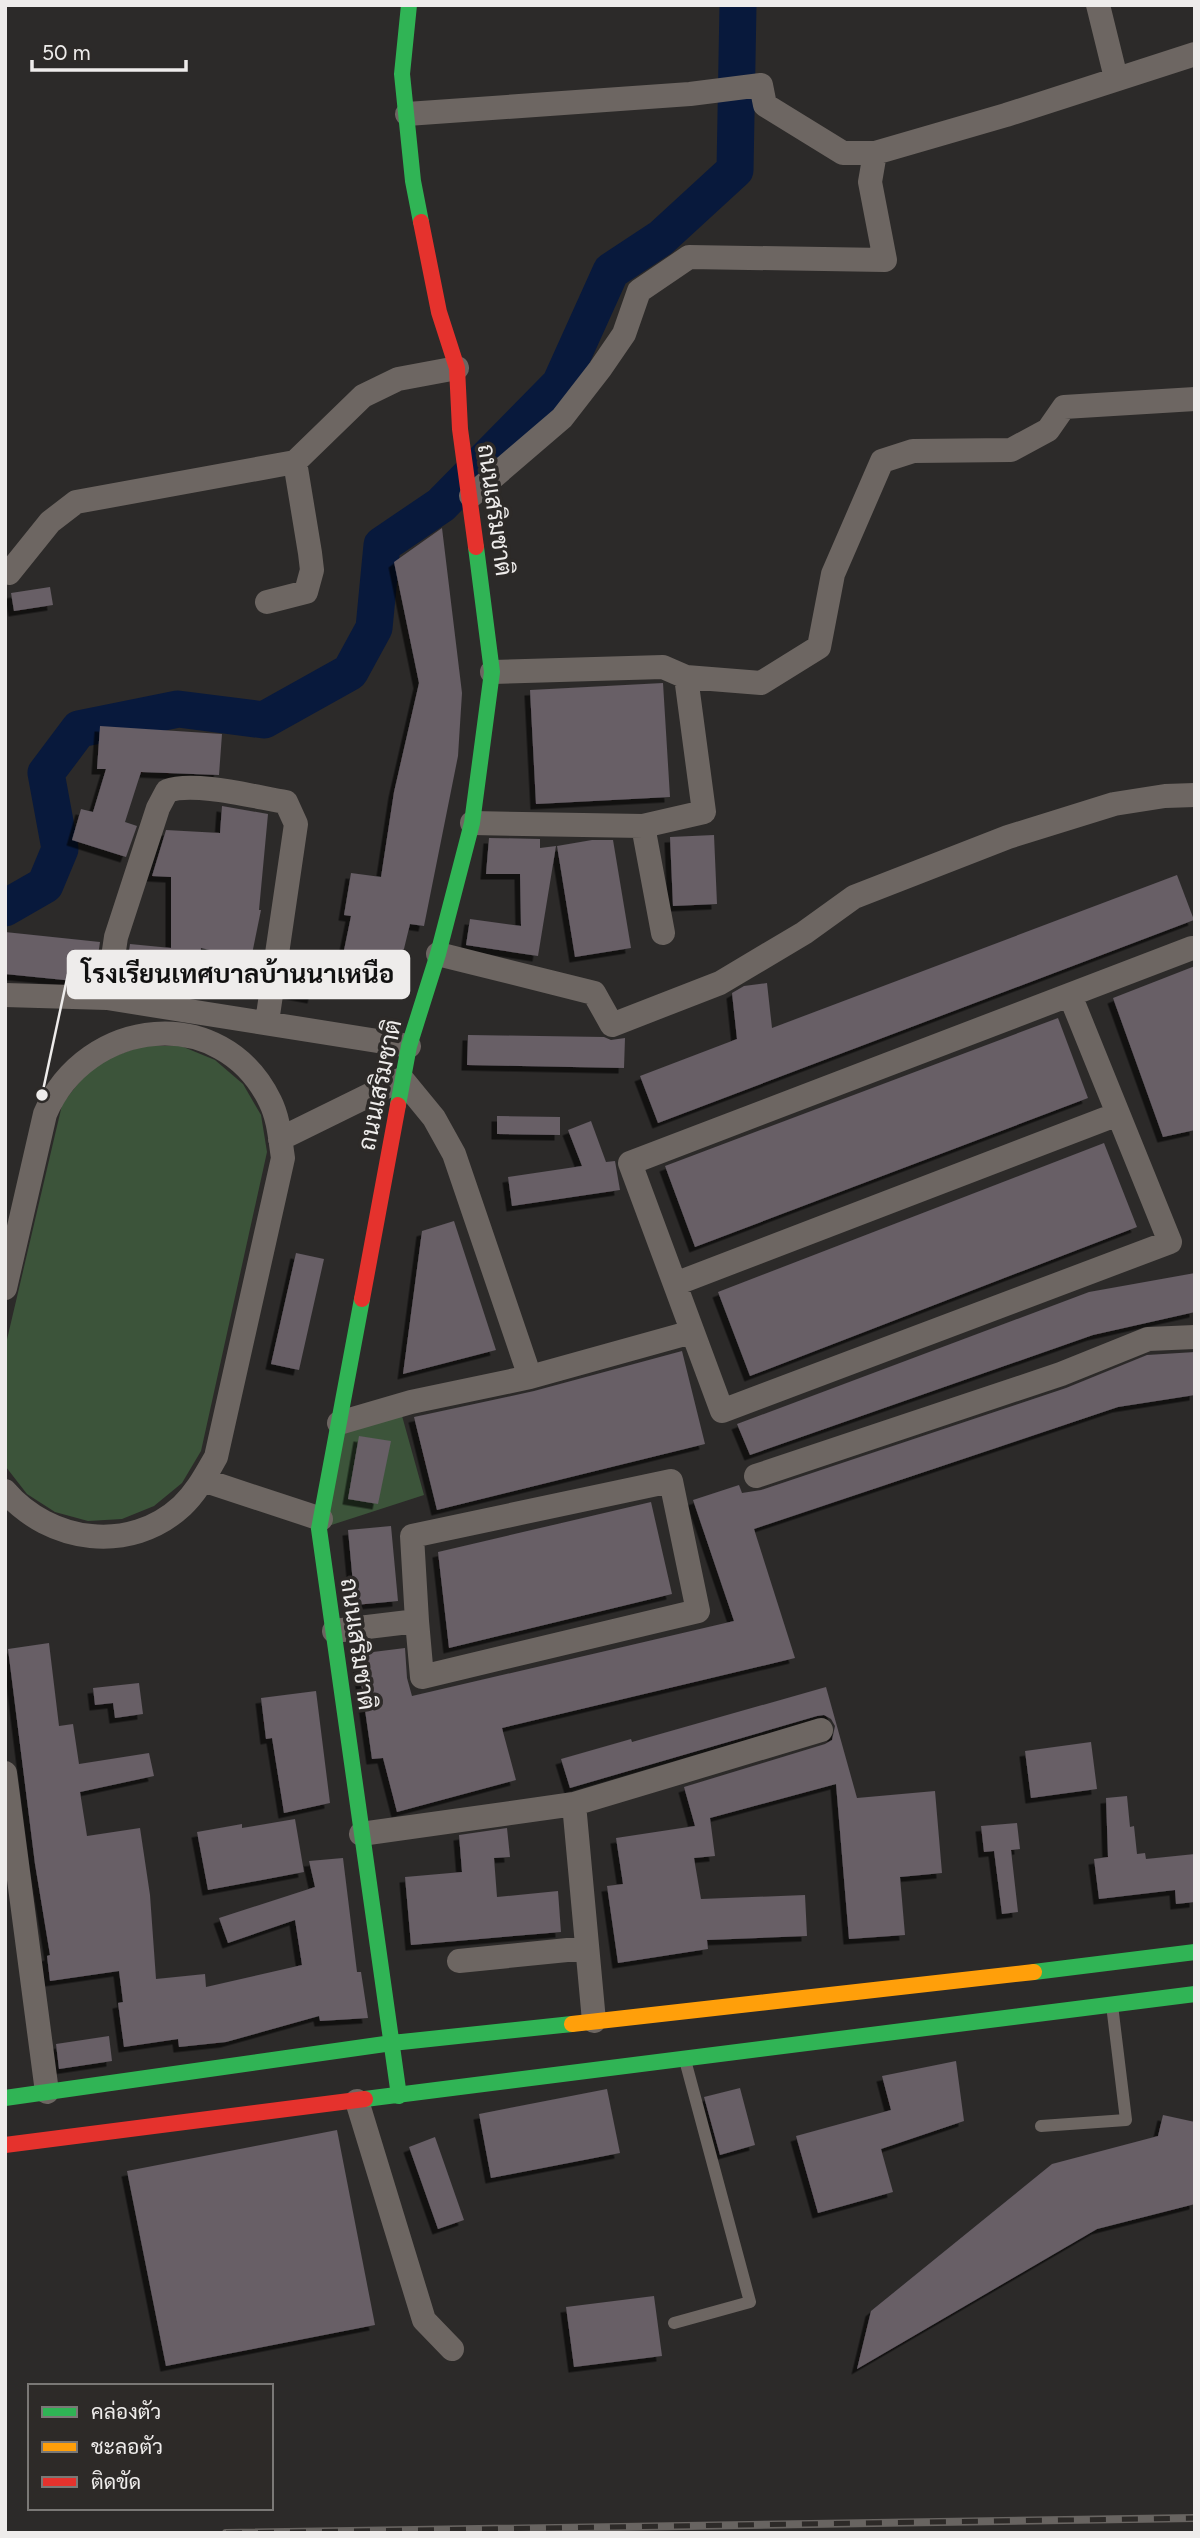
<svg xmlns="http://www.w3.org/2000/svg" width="1200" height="2538" viewBox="0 0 1200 2538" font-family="Figtree,Sarabun,sans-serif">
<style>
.green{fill:#3c543a}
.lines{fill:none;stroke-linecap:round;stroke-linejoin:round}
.river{stroke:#08193c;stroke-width:37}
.building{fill:#675e66;filter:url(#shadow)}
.lane{stroke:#6d6662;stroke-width:12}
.street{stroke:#6d6662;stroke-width:24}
.fast{stroke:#30b455;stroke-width:16}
.slow{stroke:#ff9f0a;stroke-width:16}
.jam{stroke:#e5322d;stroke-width:16}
.rail-casing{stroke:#686461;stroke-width:8}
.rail{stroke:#2d2a28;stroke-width:5;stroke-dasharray:16;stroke-linecap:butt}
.labels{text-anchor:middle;stroke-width:7;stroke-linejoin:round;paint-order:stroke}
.street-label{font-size:24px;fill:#eeeceb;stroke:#2d2a28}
.leader{fill:none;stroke:#eeeceb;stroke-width:2.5}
.callout-dot{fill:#eeeceb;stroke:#2d2a28;stroke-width:2.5}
.callout{fill:#eeeceb;stroke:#eeeceb;stroke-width:2.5}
.callout-label{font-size:26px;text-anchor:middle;font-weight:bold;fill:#111}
</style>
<defs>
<filter id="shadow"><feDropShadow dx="-5.5" dy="5.5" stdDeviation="0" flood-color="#0009"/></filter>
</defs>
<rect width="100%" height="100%" fill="#2c2a29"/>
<!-- green -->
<path class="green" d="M144 1046H181L215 1060 243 1084 261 1115 267 1152 201 1451 182 1483 154 1506 122 1519 88 1521 55 1512 27 1494 6 1467 5 1348 62 1105C89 1067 99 1060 144 1046Z
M399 1405 424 1495 319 1529 339 1423Z"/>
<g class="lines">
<!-- river -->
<path class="river" d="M5 908 45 885 60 849 46 773 79 729 178 709 264 720 350 672 374 628 382 545 441 505 560 384 611 271 661 238 735 170 738 5"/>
</g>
<!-- building -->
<path class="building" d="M442 528 462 693 458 756 424 926 410 924 395 986 366 979 370 961 343 955 351 916 344 915 351 873 381 877 394 792 419 683 394 562Z
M50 587 53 605 14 611 11 593Z
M663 683 670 797 536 804 530 690Z
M100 726 222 734 219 775 141 772 125 822 137 826 126 857 72 840 81 809 93 812 106 769H97Z
M222 806 268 814 259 910H261L251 959 201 948 196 992 124 985 130 944 171 948V877L152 876 166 830 220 833Z
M714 835 717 904 673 906 670 837Z
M489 838 540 839V848L556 846 538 956 466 945 470 919 521 926 520 874H486Z
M592 840H613L631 948 575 957 557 846Z
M1177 875 1194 920 658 1123 640 1076 737 1039 732 993 744 986 767 983 772 1028Z
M5 932 100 942 94 983 5 974Z
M291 965 319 970 313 998 286 993Z
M1195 966V1130L1163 1137 1113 998Z
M1058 1018 1088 1098 695 1247 665 1166Z
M468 1035 604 1037 611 1040 625 1038 624 1068 467 1065Z
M497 1116 560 1117V1135L497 1134Z
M591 1121 606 1162 615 1161 620 1190 512 1206 508 1177 582 1166 568 1130Z
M1104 1143 1137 1227 750 1376 718 1292Z
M454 1221 496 1350 403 1374 422 1231Z
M296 1253 324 1259 299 1370 271 1364Z
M1195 1273V1312L1093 1335 750 1455 737 1424 1089 1292Z
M682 1351 705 1444 437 1510 414 1417 534 1391Z
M1195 1352V1395L1118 1407 754 1529 795 1658 502 1728 516 1780 397 1812 383 1758 372 1759 357 1654 405 1648 407 1678 412 1696 734 1621 693 1500 739 1485 742 1493 761 1490 1066 1388 1147 1355Z
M359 1436 391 1441 378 1504 348 1499Z
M651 1502 672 1594 449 1648 438 1552Z
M391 1526 398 1601 355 1605 348 1530Z
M49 1643 59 1726 73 1724 79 1764 149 1753 154 1776 80 1792 87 1836 140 1828 150 1895 156 1979 205 1974 206 1987 302 1965 295 1920 228 1943 219 1918 315 1887 309 1861 343 1858 357 1972H361L368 2018 320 2021 319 2016 226 2042 179 2047 178 2039 124 2047 118 2003 123 2002 119 1971 50 1981 47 1956 50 1955 35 1864 8 1649Z
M139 1683 143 1714 115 1718 113 1703 95 1705 93 1688Z
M826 1687 857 1798 935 1791 942 1873 900 1877 905 1935 849 1939 836 1784 710 1818 715 1856 694 1858 701 1899 805 1895 807 1936 707 1940 708 1949 618 1963 607 1886 623 1884 616 1838 695 1826 684 1787 825 1744 832 1740 835 1726 831 1719 824 1715 817 1716 570 1788 561 1759 631 1739 632 1742Z
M316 1691 330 1803 284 1813 272 1738 266 1739 261 1698Z
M1091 1742 1097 1789 1031 1798 1025 1751Z
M1127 1796 1130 1827 1134 1826 1137 1854 1145 1853 1146 1859 1195 1854V1902L1176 1904 1175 1890 1099 1899 1094 1859 1108 1857 1106 1798Z
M295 1819 304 1872 208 1890 197 1832 242 1824V1828Z
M1017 1823 1020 1849 1011 1850 1018 1912 1002 1914 994 1851 984 1852 981 1826Z
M507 1828 510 1857 494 1858 497 1897 558 1891 561 1932 411 1945 405 1877 462 1872 459 1835Z
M109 2036 112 2061 59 2069 56 2044Z
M956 2061 964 2121 881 2149 893 2192 818 2213 796 2136 891 2110 882 2076Z
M740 2088 755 2145 720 2155 704 2097Z
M607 2089 620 2153 491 2178 479 2114Z
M1163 2115 1195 2122V2204L1097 2229 857 2369 871 2311 1052 2164 1158 2136Z
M337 2130 375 2325 166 2366 127 2171Z
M435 2137 464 2220 438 2229 409 2147Z
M654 2296 662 2356 574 2367 566 2307Z"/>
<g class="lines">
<!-- lane -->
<path class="lane" d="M1041 2126 1126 2120 1112 2005
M674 2323 750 2302 685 2060"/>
<!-- street -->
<path class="street" d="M1098 5 1116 78
M407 114 690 94 761 85 765 105 843 153H875L1006 115 1195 54
M471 496 562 418 600 369 624 334 639 291 689 257 885 260 870 182 875 153
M9 573 50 522 76 502 295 462
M267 602 306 592 312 570 310 553 295 462 363 396 398 379 457 368
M492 672 663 667 686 677 761 683 819 647 833 574 882 461 913 451 1011 450 1048 430 1064 407 1195 399
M472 823 643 826 663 933
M643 826 704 812 686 677
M438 954 594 993 612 1025 720 983 804 933 854 897 1008 837 1114 804 1165 796 1195 795
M5 995 107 998 409 1046
M1070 995 1170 1242 722 1411 630 1163 1192 948
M107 998 116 937 158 808 167 791C194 781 255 797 286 802L296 824 267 1022
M280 1139 402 1079 434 1118 454 1154 530 1377
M675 1284 1118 1114
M5 1288 45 1114C86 1017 222 1002 270 1101 279 1119 280 1139 283 1158L216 1457C206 1474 197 1492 182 1506 130 1554 50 1543 5 1491
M339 1423 411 1402 530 1377 692 1332
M756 1476 1061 1374 1148 1339 1195 1337
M203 1480 321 1519
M334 1631 417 1621 412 1536 671 1481 698 1611 422 1677 417 1621
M5 1773 47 2092
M361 1834 574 1804
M459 1961 587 1948
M594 2021 574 1804 821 1730
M357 2101 424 2320 452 2349"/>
<!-- fast -->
<path class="fast" d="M409 5 402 74 413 181 421 222
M398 1105 409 1046 438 954 472 823 492 672 476 547
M362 1299 319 1529 399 2096
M1034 1972 1195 1952
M5 2098 392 2043 572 2024
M365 2099 1195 1994"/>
<!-- slow -->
<path class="slow" d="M572 2024 1034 1972"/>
<!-- jam -->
<path class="jam" d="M421 222 439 312 457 368 460 429 476 547
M362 1299 398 1105
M5 2145 365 2099"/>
<defs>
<path id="rail" d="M226 2533 1195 2518"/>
</defs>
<!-- rail casing -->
<use href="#rail" class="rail-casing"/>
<!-- rail -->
<use href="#rail" class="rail"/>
</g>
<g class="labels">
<!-- street labels -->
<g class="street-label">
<text transform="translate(495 510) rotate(82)" y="8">ถนนเสริมชาติ</text>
<text transform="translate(380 1085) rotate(-78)" y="8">ถนนเสริมชาติ</text>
<text transform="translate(358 1644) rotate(82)" y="8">ถนนเสริมชาติ</text>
</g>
</g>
<!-- callouts -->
<path class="leader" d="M42 1095L68 974"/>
<circle class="callout-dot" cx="42" cy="1095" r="7"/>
<rect class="callout" x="68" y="951" width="341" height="47" rx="7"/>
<g class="callout-label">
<text x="238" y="983">โรงเรียนเทศบาลบ้านนาเหนือ</text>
</g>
<!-- border -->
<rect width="1200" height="2538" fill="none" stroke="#eeeceb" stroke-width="14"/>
<!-- legend -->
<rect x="28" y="2384" width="245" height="126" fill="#2d2a28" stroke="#7a7876" stroke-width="2"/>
<rect x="42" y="2407" width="35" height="10" fill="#30b455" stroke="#7a7876" stroke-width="2"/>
<text x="91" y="2419" font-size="21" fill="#eeeceb">คล่องตัว</text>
<rect x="42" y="2442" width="35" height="10" fill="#ff9f0a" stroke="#7a7876" stroke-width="2"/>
<text x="91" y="2454" font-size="21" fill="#eeeceb">ชะลอตัว</text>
<rect x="42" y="2477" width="35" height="10" fill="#e5322d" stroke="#7a7876" stroke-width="2"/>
<text x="91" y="2489" font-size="21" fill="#eeeceb">ติดขัด</text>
<!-- scale -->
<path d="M32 60v10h154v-10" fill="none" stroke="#eeeceb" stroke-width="3.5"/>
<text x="42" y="60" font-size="21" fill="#eeeceb" stroke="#2d2a28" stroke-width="5" paint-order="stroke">50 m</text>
</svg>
